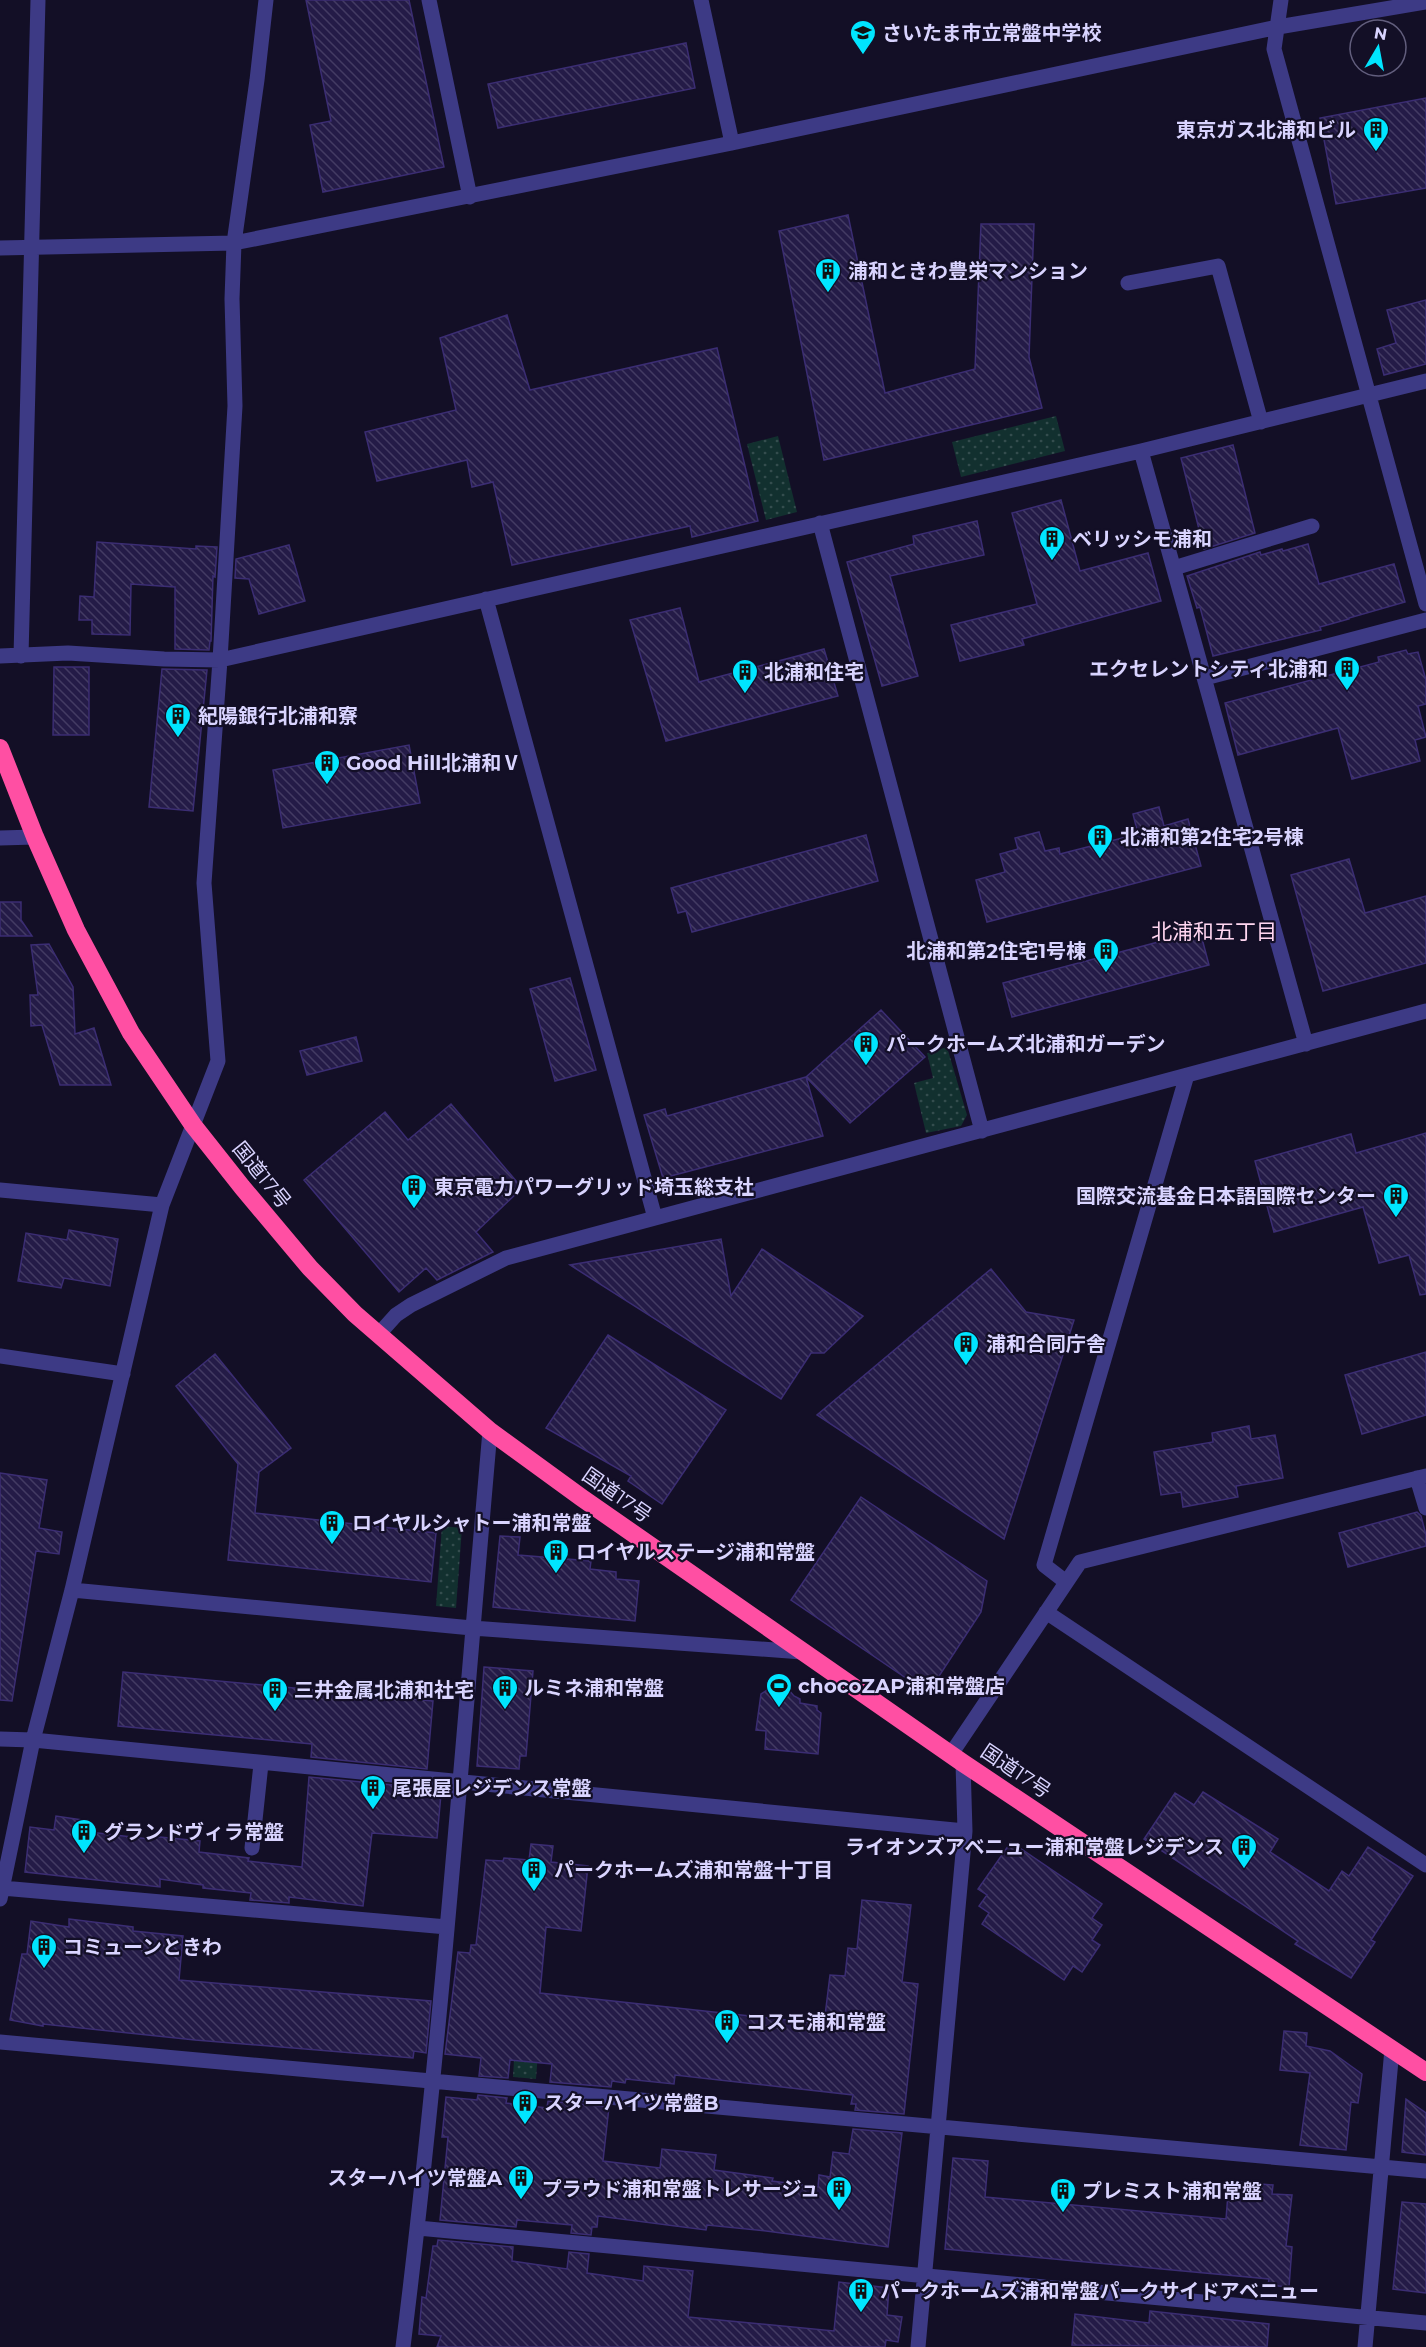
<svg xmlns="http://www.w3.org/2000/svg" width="1426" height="2347" viewBox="0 0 1426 2347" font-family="Montserrat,'Noto Sans JP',sans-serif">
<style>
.grass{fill:url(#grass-dots)}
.building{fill:url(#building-back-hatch);stroke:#3b2d73;stroke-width:1.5}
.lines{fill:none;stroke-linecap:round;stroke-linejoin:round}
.minor{stroke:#3d3a85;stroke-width:15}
.highway{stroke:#ff4fa3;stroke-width:18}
.labels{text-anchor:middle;stroke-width:4.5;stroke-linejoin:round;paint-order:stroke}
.poi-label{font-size:20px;font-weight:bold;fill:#d9d4ff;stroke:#130f26;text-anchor:start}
.street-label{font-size:20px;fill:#d9d4ff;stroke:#130f26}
.neighbourhood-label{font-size:21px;fill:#ffd6f0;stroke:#130f26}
</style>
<defs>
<pattern id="grass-dots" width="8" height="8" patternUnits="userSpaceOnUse" patternTransform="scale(1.5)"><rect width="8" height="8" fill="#12302f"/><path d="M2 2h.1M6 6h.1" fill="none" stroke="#344d4e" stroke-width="1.8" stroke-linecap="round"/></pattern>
<pattern id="building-back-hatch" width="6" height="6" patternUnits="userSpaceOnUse" patternTransform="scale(1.5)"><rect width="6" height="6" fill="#241b47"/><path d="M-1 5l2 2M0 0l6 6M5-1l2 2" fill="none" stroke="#433b63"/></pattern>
</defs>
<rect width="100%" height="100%" fill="#130f26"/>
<!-- grass -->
<path class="grass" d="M1056 416 1065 451 961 477 952 442Z
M778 436 797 512 766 520 747 444Z
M947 1047 967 1115 961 1126 926 1133 914 1083 933 1078 927 1053Z
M442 1526 462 1528 456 1608 436 1606Z
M517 2010 541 2012 536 2079 513 2077Z"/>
<!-- building -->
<path class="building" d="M306 0H409L444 167 323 192 310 125 331 121Z
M686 43 695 88 498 128 488 84Z
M1426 98V188L1336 204 1320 118Z
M848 215 885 393 975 369 981 224H1034L1029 357 1042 408 824 460 779 231Z
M1426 300V364L1384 375 1377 349 1396 343 1387 310Z
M507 315 530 390 717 348 758 521 692 537 690 526 512 565 493 482 472 487 467 460 377 481 365 432 456 410 440 338Z
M1233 445 1255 533 1204 549 1181 458Z
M1061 500 1080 571 1148 553 1161 601 1022 639 1024 645 960 661 951 625 1037 604 1012 513Z
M977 521 984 555 890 576 918 676 882 686 847 562 914 544 913 536Z
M97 542 196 549V546L217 547 215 577 213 576 211 641H210L209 650 175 649V587L131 584 130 635 92 634V620H79L80 596 94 597Z
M1308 544 1319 584 1394 564 1405 602 1349 618V619L1320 627 1321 630 1213 656 1200 607 1197 608 1187 576 1260 552 1261 555 1282 549 1283 551Z
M289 545 305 601 259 614 249 579 235 578 236 559Z
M680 608 699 682 824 649 838 696 666 741 630 620Z
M1406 650 1408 654 1418 652 1426 680V704L1418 706 1426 737 1415 740 1420 761 1352 779 1338 728 1238 755 1225 703 1379 662 1378 657Z
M54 667H89V735H53Z
M162 669 207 670 193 811 149 807Z
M409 745 420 803 283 828 273 770Z
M1159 807 1164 826 1188 819 1201 866 987 922 976 880 1005 872 1000 854 1018 849 1015 838 1039 832 1045 851 1059 848 1060 854 1138 834 1133 814Z
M866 835 878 881 692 932 686 911 678 913 671 888Z
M1349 859 1365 913 1426 896V963L1323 991 1291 875Z
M0 902H21V920L32 936H0Z
M1200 931 1209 965 1012 1017 1003 983Z
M49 944 73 987 75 1034 94 1028 111 1085H60L42 1025 31 1026 30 995H38L31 945Z
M570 978 596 1070 555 1081 530 989Z
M881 1010 925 1057 850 1123 806 1077Z
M356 1037 362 1061 307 1075 300 1051Z
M806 1077 823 1136 663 1178 644 1115 665 1109 667 1116Z
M451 1104 522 1188 476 1232 493 1252 437 1280 426 1268 399 1292 304 1180 385 1112 408 1140Z
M1426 1133V1294L1420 1295 1409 1255 1379 1263 1363 1207 1274 1232 1255 1161 1351 1134 1356 1153Z
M69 1230 118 1239 110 1286 64 1278 61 1288 18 1281 26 1233 67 1240Z
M721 1239 731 1296 762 1249 863 1316 824 1353H811L781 1399 570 1265Z
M991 1269 1026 1312 1074 1320 1004 1539 817 1415Z
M608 1335 726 1410 662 1504 628 1481 631 1476 546 1428Z
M1426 1352V1415L1362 1434 1345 1375Z
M215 1354 291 1448 259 1472 255 1513 436 1533 431 1582 228 1560 238 1464 176 1386Z
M1249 1426 1251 1439 1275 1435 1283 1478 1236 1486 1238 1497 1183 1507 1181 1492 1161 1495 1154 1452 1213 1442 1212 1433Z
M0 1473 47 1480 39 1528 62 1532 59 1554 36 1551 12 1701 0 1700Z
M861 1497 987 1581 981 1612 928 1693 791 1600Z
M1417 1512 1421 1516 1426 1535V1546L1348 1567 1339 1533Z
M500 1536 520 1537 518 1555 591 1561 590 1569 616 1572V1579L639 1581 635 1621 493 1607Z
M484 1667 533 1671 526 1756H520L519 1769 477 1766Z
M123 1672 433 1701 427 1769 311 1757 312 1744 118 1726Z
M781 1681 794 1696 800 1699V1703L817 1706V1710L821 1713 818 1754 765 1749 766 1731 756 1730 761 1694Z
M309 1777 425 1788V1793L441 1794 437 1838 372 1833 363 1906 289 1897V1903L250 1900 251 1893 203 1888V1885L160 1879V1887L25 1872 30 1827 54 1830 56 1816 82 1820 81 1831 149 1839 150 1836 200 1841 199 1852 249 1858 248 1861 302 1867Z
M1203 1792 1278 1839 1270 1852 1329 1891 1342 1871 1349 1876 1368 1847 1413 1876 1371 1940 1375 1942 1351 1978 1295 1944 1298 1941 1144 1839 1175 1793 1194 1805Z
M1011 1842 1102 1904 1092 1918 1102 1925 1092 1940 1100 1945 1082 1972 1073 1966 1064 1980 982 1924 989 1913 979 1906 987 1895 978 1889Z
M531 1844 553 1846 551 1862 588 1866 581 1931 546 1927 540 1993 824 2024 830 1975 845 1976 848 1948 857 1949 862 1900 911 1905 902 1982 918 1984 904 2114 855 2110 856 2104H851L853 2095 675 2075 674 2084 626 2079 625 2083 612 2081 611 2087 550 2082 552 2064 510 2060 508 2078 479 2076 481 2058 445 2054 458 1952 470 1953 471 1945H476L486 1860 503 1861 504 1858 529 1860Z
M69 1919 133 1927V1931L183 1936 179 1980 431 2001 426 2053 414 2051 413 2058 195 2040 43 2024V2026L10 2020 22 1954H27L31 1921 69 1927Z
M1284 2031 1307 2033 1306 2046 1330 2051 1362 2074 1358 2103 1351 2102 1346 2150 1300 2145 1310 2073 1280 2070Z
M478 2095 507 2098 506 2103 547 2108 548 2101 609 2107 603 2161 660 2168 662 2149 716 2155 714 2170 773 2178 772 2181 818 2187 819 2175 830 2177 833 2152 849 2154 853 2129 902 2133 888 2247 766 2231 707 2225 706 2230 598 2216 597 2227H592L591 2235 571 2233 572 2225 517 2220 516 2227 440 2220 448 2137H442L446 2097 477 2100Z
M1406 2099 1426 2113V2155L1402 2152Z
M953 2158 988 2161 985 2197 1226 2219 1229 2181 1273 2185 1272 2194 1292 2195 1286 2246 1292 2247 1289 2287 1268 2285 1269 2279 945 2249Z
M1402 2202 1426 2204V2293L1393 2289Z
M438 2240 513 2247 512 2261 567 2269 569 2252 589 2254 587 2273 643 2281 644 2266 693 2271 688 2317 834 2331 839 2282 889 2288 887 2315 902 2317 898 2342 886 2340 885 2347H437L441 2336 419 2334 422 2297 426 2298 433 2246H437Z
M1150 2311 1269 2324 1267 2347 1072 2345 1075 2314 1149 2323Z"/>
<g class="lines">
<!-- minor -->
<path class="minor" d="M429 0 470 197
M701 0 732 143
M1281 0 1274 49 1426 604
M0 248 234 243 732 143 1278 27 1426 2
M1128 283 1218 266 1261 422
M1141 451 1306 1044
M820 523 982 1131
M1174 568 1312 526
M486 599 655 1218
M0 656 68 653 164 659 220 660 1141 451 1426 381
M21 656 38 0
M1205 678 1426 620
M0 838 35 837
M0 1190 162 1205
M378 1335 396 1315 411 1305 506 1258 1426 1011
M0 1356 123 1374
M1417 1478 1426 1508
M1066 1582 1044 1565 1187 1075
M72 1590 472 1628 802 1652
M1046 1612 1426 1865
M0 1739 33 1740 965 1831
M951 1754 1080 1562 1426 1476
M252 1848 261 1764
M2 1888 447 1927
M0 1899 33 1740 72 1590 162 1205 218 1061 204 883 220 660 235 406 232 299 234 243 257 80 266 0
M0 2042 1426 2171
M418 2228 1426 2323
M403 2347C441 2043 463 1736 490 1431
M918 2347 965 1831 963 1763
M1365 2347 1392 2049"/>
<!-- highway -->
<path class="highway" d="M0 748 35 837 76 930 131 1033 193 1125 242 1187 310 1268 355 1314 490 1431 582 1498 963 1763 1426 2072"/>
</g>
<!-- icons -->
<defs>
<symbol id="school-pin" viewBox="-11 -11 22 30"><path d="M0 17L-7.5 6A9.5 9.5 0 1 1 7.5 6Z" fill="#00e5ff" stroke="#130f26"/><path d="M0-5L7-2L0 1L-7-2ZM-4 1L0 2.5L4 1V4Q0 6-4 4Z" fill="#111"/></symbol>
<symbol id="building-pin" viewBox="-11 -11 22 30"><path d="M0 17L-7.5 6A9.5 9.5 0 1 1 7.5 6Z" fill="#00e5ff" stroke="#130f26"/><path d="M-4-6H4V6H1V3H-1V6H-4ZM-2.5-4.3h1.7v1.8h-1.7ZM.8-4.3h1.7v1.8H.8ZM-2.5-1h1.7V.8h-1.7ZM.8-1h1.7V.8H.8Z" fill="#111"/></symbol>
<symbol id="stadium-pin" viewBox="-11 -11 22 30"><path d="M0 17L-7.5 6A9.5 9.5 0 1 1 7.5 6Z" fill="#00e5ff" stroke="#130f26"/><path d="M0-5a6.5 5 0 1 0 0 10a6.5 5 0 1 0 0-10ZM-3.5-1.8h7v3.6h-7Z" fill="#111"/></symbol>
</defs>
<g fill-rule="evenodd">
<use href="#school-pin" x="848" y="18" width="30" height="40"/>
<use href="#building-pin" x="1361" y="115" width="30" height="40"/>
<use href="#building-pin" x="813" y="256" width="30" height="40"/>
<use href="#building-pin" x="1037" y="524" width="30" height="40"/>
<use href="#building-pin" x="1332" y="654" width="30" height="40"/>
<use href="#building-pin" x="730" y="657" width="30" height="40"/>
<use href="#building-pin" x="163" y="701" width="30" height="40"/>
<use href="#building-pin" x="312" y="748" width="30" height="40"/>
<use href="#building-pin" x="1085" y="822" width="30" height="40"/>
<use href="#building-pin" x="1091" y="936" width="30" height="40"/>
<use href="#building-pin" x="851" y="1029" width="30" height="40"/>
<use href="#building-pin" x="399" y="1172" width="30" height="40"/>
<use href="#building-pin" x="1381" y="1181" width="30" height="40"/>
<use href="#building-pin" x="951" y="1329" width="30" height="40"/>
<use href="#building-pin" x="317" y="1508" width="30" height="40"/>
<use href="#building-pin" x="541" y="1537" width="30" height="40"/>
<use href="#stadium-pin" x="764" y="1671" width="30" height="40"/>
<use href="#building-pin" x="490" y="1673" width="30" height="40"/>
<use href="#building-pin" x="260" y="1675" width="30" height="40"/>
<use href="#building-pin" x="358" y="1773" width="30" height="40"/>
<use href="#building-pin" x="69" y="1817" width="30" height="40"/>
<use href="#building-pin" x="1229" y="1832" width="30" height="40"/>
<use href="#building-pin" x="519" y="1855" width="30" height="40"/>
<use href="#building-pin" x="29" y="1932" width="30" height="40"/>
<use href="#building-pin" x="712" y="2007" width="30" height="40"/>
<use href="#building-pin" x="510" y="2088" width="30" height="40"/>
<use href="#building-pin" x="506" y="2163" width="30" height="40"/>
<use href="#building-pin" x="824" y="2174" width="30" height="40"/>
<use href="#building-pin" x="1048" y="2176" width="30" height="40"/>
<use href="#building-pin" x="846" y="2276" width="30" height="40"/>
</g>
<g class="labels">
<!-- poi labels -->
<g class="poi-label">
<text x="882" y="40">さいたま市立常盤中学校</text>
<text x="1356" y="137" text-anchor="end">東京ガス北浦和ビル</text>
<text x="848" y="278">浦和ときわ豊栄マンション</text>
<text x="1072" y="546">ベリッシモ浦和</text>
<text x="1328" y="676" text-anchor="end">エクセレントシティ北浦和</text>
<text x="764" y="679">北浦和住宅</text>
<text x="198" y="723">紀陽銀行北浦和寮</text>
<text x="346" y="770">Good Hill北浦和Ⅴ</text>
<text x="1120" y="844">北浦和第2住宅2号棟</text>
<text x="1086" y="958" text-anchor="end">北浦和第2住宅1号棟</text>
<text x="886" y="1051">パークホームズ北浦和ガーデン</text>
<text x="434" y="1194">東京電力パワーグリッド埼玉総支社</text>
<text x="1376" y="1203" text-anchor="end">国際交流基金日本語国際センター</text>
<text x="986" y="1351">浦和合同庁舎</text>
<text x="352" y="1530">ロイヤルシャトー浦和常盤</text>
<text x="576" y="1559">ロイヤルステージ浦和常盤</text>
<text x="798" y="1693">chocoZAP浦和常盤店</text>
<text x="524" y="1695">ルミネ浦和常盤</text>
<text x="294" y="1697">三井金属北浦和社宅</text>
<text x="392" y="1795">尾張屋レジデンス常盤</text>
<text x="104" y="1839">グランドヴィラ常盤</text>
<text x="1224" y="1854" text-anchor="end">ライオンズアベニュー浦和常盤レジデンス</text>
<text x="554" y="1877">パークホームズ浦和常盤十丁目</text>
<text x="63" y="1954">コミューンときわ</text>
<text x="746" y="2029">コスモ浦和常盤</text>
<text x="544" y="2110">スターハイツ常盤B</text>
<text x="502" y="2185" text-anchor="end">スターハイツ常盤A</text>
<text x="820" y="2196" text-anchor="end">プラウド浦和常盤トレサージュ</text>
<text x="1082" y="2198">プレミスト浦和常盤</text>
<text x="880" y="2298">パークホームズ浦和常盤パークサイドアベニュー</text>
</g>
<!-- street labels -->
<g class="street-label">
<text transform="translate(262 1175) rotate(51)" y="7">国道17号</text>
<text transform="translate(617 1495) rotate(35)" y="7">国道17号</text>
<text transform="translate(1016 1771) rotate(34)" y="7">国道17号</text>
</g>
<!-- neighbourhood labels -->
<g class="neighbourhood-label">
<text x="1214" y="939">北浦和五丁目</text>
</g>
</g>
<!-- north arrow -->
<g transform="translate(1378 48) rotate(10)"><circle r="28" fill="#130f26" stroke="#625e7d" stroke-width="1.5"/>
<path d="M0-4.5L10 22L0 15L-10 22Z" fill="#00e5ff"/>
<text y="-9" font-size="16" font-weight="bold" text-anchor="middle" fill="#d9d4ff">N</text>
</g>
</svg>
